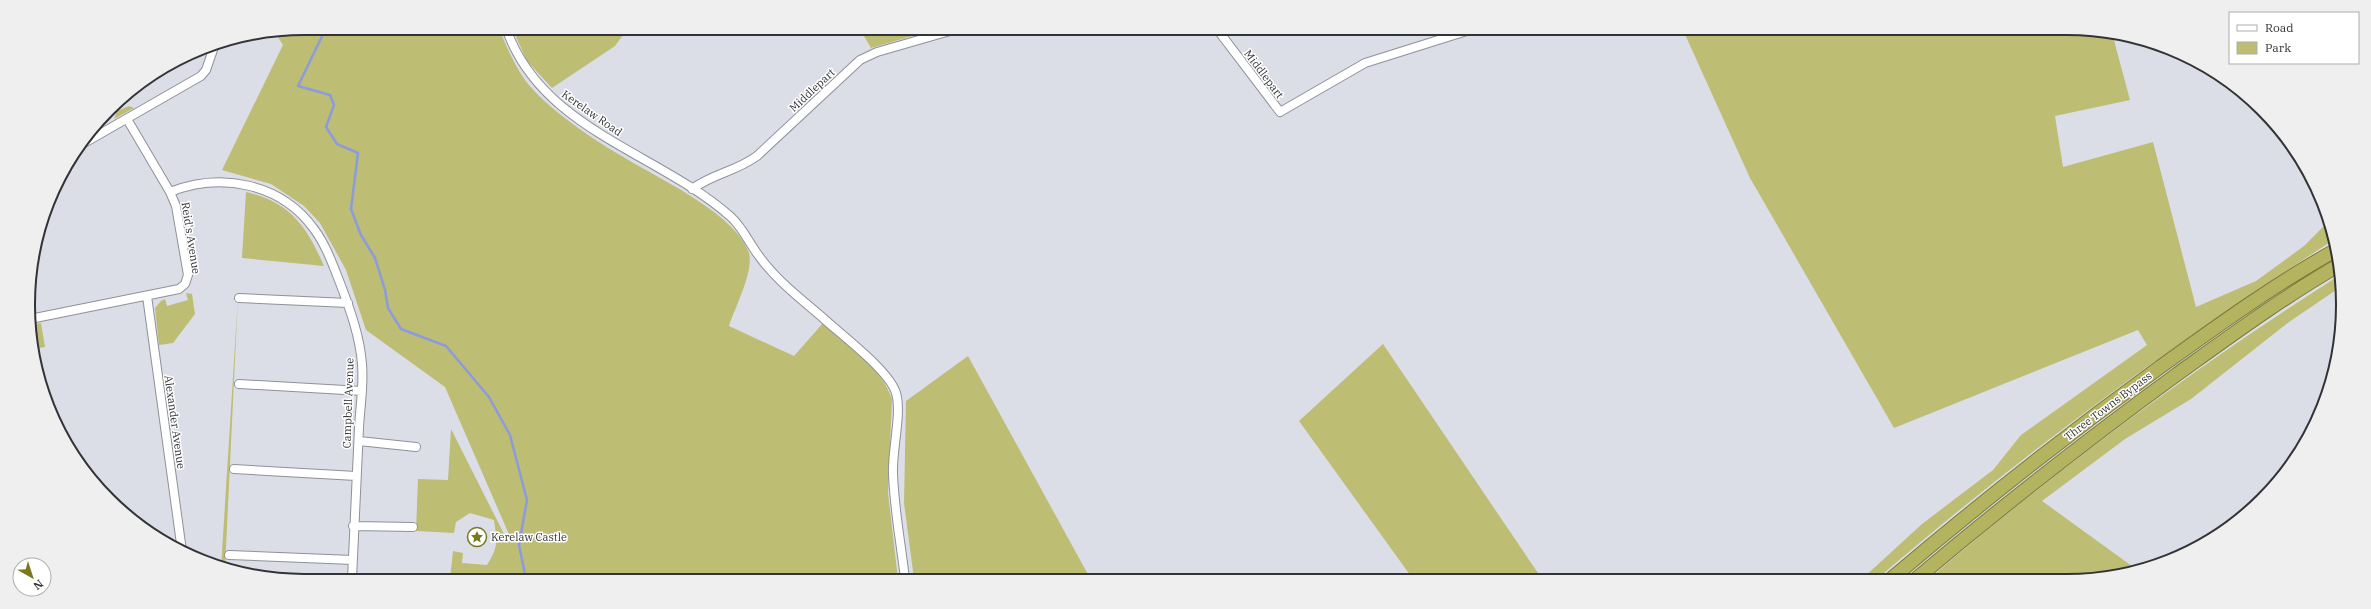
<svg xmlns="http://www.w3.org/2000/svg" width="2371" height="609" viewBox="0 0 2371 609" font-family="'IBM Plex Serif',serif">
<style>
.green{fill:#bdbd74}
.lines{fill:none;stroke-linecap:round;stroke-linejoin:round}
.stream{stroke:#8c9bde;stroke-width:2.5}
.minor-casing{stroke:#8e9199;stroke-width:10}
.trunk-casing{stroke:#7b7a38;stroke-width:15}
.minor{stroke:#fff;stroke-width:8}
.trunk{stroke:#b4b460;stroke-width:13}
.labels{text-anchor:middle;stroke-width:3;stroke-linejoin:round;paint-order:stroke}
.street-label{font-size:11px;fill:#323336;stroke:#fff}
.poi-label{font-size:11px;fill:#323336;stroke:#fff;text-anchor:start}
.rim{fill:none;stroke:#323336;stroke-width:2}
</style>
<rect width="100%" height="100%" fill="#dbdee7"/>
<!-- green -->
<path class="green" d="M305 28H499C506 46 514 64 525 80 544 106 592 139 620 155 655 177 736 213 749 253 754 271 735 308 729 326L794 356 823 323C848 346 881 366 892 399L888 493 898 579H450L453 551 463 553 462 563 487 565C499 546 497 541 494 520L470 513 456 522 454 533 416 531 418 479 448 480 451 429 504 534 511 539 445 387 366 330 346 270 320 223 304 206 271 184 222 170 283 45 274 31Z
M512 28H628L615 46 552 88 527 61Z
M860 29H936L871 48Z
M1683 30 2109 32 2112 33 2130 100 2055 116 2063 167 2153 142 2196 307 2256 281 2304 246 2329 221 2335 239C2175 342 2021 455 1877 579H1862L1922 524 1993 470 2021 435 2147 345 2138 330 1894 428 1750 178Z
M129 106 134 108 114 119 117 111Z
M246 192C290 202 307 227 324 266L242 258Z
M2340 275 2342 286 2289 322 2191 399 2125 439 2042 501 2136 569 2102 579H1929C2058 468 2197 366 2340 275Z
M186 293 192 294 195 314 173 343 159 345 155 308 161 301 165 299 167 306 188 300Z
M238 297 225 568H221Z
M41 323 45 347 32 349 30 325Z
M1383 344 1542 579H1413L1299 421Z
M968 356 1090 578V579H914L904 503 906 401Z"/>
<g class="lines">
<!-- stream -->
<path class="stream" d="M326 28 298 86 330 95 334 105 326 127 337 144 358 153 351 209 361 235 375 258 385 290 388 308 401 329 446 346 489 397 510 435 527 500 519 545 526 579"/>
<defs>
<path id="minor" d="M506 28C541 130 658 152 731 217 743 228 749 243 759 256 776 280 800 298 822 317 840 334 889 370 896 393 902 413 892 450 893 473 894 508 901 544 905 579
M1217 29 1280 112 1365 63 1470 30
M79 146 201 76 206 70 215 44
M692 189C714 173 735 172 757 156L860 60 877 52 957 29
M170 192C221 172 281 183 314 229 326 245 333 265 340 283 350 309 360 337 362 364 364 385 360 407 359 428 357 478 354 528 352 579
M147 296 182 551
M239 298 348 303
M30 319 179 289 185 284 188 275 176 206 170 192 127 119
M239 384 362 391
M359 441 416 447
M234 469 356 476
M353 526 413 527
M229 555 353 560"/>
<path id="trunk" d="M1891 579C1978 505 2068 434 2160 367 2217 326 2275 284 2336 250
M1916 579C2000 508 2087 440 2176 375 2229 337 2282 298 2339 265"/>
</defs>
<!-- minor casing -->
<use href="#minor" class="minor-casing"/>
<!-- trunk casing -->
<use href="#trunk" class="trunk-casing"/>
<!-- minor -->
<use href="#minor" class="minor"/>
<!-- trunk -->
<use href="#trunk" class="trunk"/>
</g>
<!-- icons -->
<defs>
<symbol id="sight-ring" viewBox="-11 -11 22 22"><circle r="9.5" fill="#fff" stroke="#79781f" stroke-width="1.5"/><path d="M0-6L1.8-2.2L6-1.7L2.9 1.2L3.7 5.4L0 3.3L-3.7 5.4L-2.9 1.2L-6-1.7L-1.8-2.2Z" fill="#79781f"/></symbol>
</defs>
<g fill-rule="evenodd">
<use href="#sight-ring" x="466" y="526" width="22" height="22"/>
</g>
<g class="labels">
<!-- street labels -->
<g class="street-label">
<text transform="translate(1264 74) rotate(53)" y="4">Middlepart</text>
<text transform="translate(812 90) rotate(-43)" y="4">Middlepart</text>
<text transform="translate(592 113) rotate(35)" y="4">Kerelaw Road</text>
<text transform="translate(191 238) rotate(81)" y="4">Reid's Avenue</text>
<text transform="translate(348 403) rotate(-88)" y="4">Campbell Avenue</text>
<text transform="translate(2108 406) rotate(-37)" y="4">Three Towns Bypass</text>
<text transform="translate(175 422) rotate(82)" y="4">Alexander Avenue</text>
</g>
<!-- poi labels -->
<g class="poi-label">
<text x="491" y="541">Kerelaw Castle</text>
</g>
</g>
<!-- crop -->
<path d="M0 0H2371V609H0ZM304 35H2067A269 269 0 0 1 2336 304V305A269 269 0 0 1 2067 574H304A269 269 0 0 1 35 305V304A269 269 0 0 1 304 35Z" fill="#efefef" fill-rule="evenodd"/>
<path class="rim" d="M304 35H2067A269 269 0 0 1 2336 304V305A269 269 0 0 1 2067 574H304A269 269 0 0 1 35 305V304A269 269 0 0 1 304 35Z"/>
<!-- legend -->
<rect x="2229" y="12" width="130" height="52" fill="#ffffff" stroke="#adadaf"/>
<rect x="2237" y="25" width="20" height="6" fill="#ffffff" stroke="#adadaf"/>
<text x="2265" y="32" font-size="12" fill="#323336">Road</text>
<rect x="2237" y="42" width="20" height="12" fill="#bdbd74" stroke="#adadaf"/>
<text x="2265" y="52" font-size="12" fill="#323336">Park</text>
<!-- north arrow -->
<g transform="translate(32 577) rotate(141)"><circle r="19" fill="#ffffff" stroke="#adadaf"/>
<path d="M0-3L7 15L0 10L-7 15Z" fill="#79781f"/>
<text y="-6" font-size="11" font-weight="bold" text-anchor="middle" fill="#323336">N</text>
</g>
</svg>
